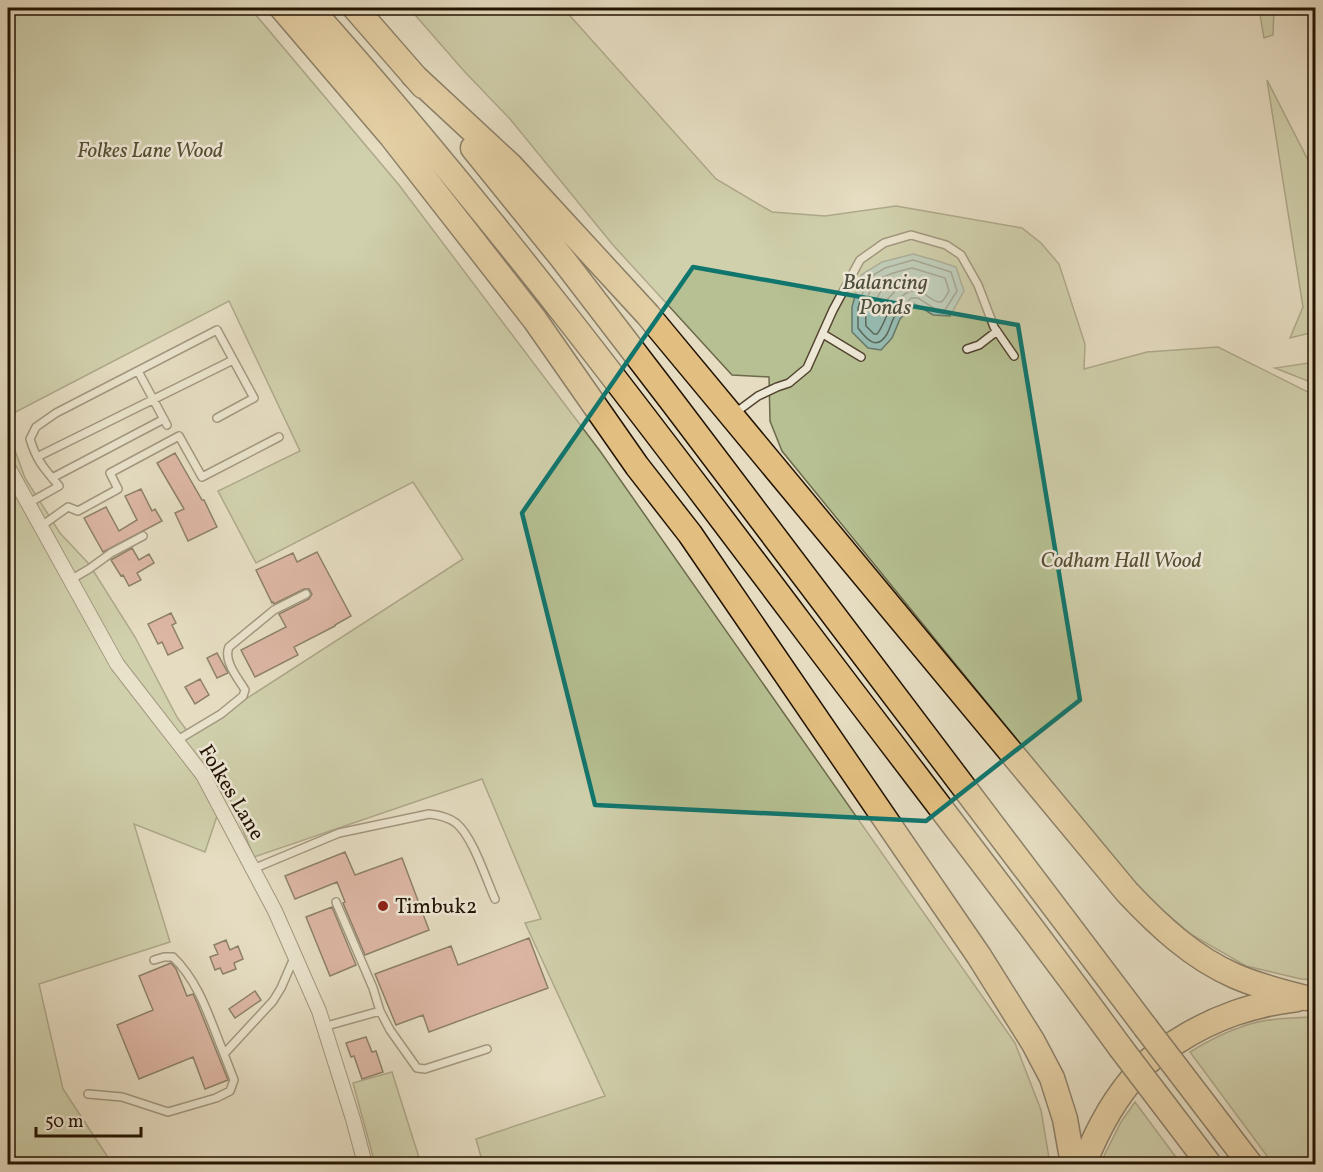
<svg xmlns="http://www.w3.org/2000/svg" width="1323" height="1172" viewBox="0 0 1323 1172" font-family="Vollkorn,serif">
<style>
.green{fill:#b6c092;stroke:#6c6a4a;stroke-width:1.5}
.water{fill:#96bcb3;stroke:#68786c;stroke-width:1.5}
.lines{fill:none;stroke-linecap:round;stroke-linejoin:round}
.shore{stroke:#5c685a;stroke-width:1.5}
.building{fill:#d1887f;stroke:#221301;stroke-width:1.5}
.lane-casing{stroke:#534531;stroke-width:10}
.street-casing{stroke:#534531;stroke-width:16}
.highway-casing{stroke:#221301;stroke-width:27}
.lane{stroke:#eee8d7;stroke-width:7}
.street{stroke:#eee8d7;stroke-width:14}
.highway{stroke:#e2be80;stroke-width:24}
.highway-bridge-casing{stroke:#221301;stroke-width:27;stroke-linecap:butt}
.highway-bridge{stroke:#e2be80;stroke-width:24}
.marked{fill:none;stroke:#0f766e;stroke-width:4.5;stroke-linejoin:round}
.poi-dot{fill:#8f2418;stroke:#eee8d7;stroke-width:2}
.labels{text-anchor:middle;stroke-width:5;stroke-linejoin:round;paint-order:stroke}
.park-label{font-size:21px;font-style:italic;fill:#565034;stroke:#eee8d7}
.street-label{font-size:21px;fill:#221301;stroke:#eee8d7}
.poi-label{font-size:21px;fill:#221301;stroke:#eee8d7;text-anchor:start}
.water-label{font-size:22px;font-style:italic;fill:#4b4e3f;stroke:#eee8d7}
</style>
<rect width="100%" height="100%" fill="#e5dcc1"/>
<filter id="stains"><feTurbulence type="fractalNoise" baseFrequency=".00333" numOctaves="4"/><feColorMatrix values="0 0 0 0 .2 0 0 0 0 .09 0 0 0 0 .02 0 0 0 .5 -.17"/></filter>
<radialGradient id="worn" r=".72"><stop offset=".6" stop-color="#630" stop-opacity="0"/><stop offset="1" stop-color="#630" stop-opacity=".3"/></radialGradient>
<!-- green -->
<path class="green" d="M8 8H250L399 185 600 451 1015 1043 1041 1110 1050 1164H483L476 1139 605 1096 525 923 541 919 482 779 254 857 226 789 205 852 134 824 170 942 39 984 63 1089 109 1159 136 1164H8V431L25 478 60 533 89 564 135 637 177 717 190 735 463 559 413 482 256 563 218 491 300 451 229 301 8 416Z
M409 8H563L716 179 772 212 825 216 896 206 1022 228 1041 243 1059 264 1085 344 1084 369 1147 352 1218 347 1308 392 1316 401 1315 980 1301 979 1246 966 1192 935 1141 892 782 451 770 421 769 377 732 375 613 245 510 119 464 71Z
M1259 8H1274L1273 35 1264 38Z
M1267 80 1309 162 1316 199 1315 333 1314 332 1290 338 1303 307Z
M1315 362V386L1313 383 1275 368Z
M1315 1017V1164H1273L1190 1052C1206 1042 1223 1033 1241 1027 1264 1018 1291 1018 1315 1017Z
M392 1072 421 1164H375L353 1083Z
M1135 1102 1181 1164H1100L1121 1122Z"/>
<!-- water -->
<path class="water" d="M913 254 938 261 956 267 964 291 950 316 933 315 914 303 900 319 892 338 881 350 868 348 852 332V307L861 275 882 262Z"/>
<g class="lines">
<!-- shore -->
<path class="shore" d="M913 260 951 272 957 291 945 310 935 309 918 298H911C906 304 899 310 895 316 891 322 890 329 887 334 877 351 867 340 858 328V308L867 279 885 268Z
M912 268 945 278 949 291C947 294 944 301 941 302 932 304 923 287 911 291 903 293 892 306 888 313 884 321 882 328 877 334H874L866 326C865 316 867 292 873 284 881 275 901 271 912 268Z
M897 282 900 283V286L881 306H877C876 293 884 285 897 282Z"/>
</g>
<!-- building -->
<path class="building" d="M175 453 202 500H204L217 527 188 541 175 513 184 509 157 463Z
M141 489 152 511 155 509 162 521 103 552 84 518 106 507 119 531 137 520 125 496Z
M132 548 139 560 149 554 154 563 137 573 141 580 129 586 123 575 121 576 111 560Z
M317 552 351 616 335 625V626L294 647 298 655 255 677 241 650 286 627 279 614 309 599 312 594 309 589H304L274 604 273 602 272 603 256 570 293 553 297 562Z
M171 613 176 623 172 625 183 648 168 655 162 642 158 644 148 624Z
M217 653 228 673 217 678 207 658Z
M200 679 209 695 195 704 185 687Z
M345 852 355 875 402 858 429 930 365 955 343 903 345 902 337 882 295 899 285 876Z
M332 907 356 965 330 976 306 917Z
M529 938 548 988 429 1032 423 1015 396 1025 375 974 451 946 458 965Z
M226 940 230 950 238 946 243 959 234 963 236 969 223 974 220 968 215 970 210 957 218 954 214 945Z
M171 963 176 969 187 996 193 994 198 1005 228 1080 205 1089 193 1057 139 1079 117 1025 153 1010 139 976Z
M255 991 261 1000 235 1018 229 1009Z
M366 1037 372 1052 376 1051 383 1072 362 1079 354 1056 351 1057 346 1043Z"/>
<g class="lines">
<defs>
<path id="lane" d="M823 334 861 357
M967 349 979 345 997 331
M138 371 167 425
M735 413 758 396 777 387 789 383 807 368 833 310 860 260 884 243 911 235 946 245 961 255 978 285 994 327 1014 356
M37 457 233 360
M52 478 164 419
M27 504 59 486C45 469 37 462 30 439L36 427 56 413 217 330 254 398 217 418
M40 527 68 507 78 511 118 489 110 473 179 436 202 477 279 437
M70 580 89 569 111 553 143 536
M176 741 221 714 243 696 245 690C238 678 223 661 229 647L274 610 306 594
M253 869 339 833 429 814C439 815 448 817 456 823 473 837 486 879 495 899
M154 960 164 957H173C200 983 210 1020 224 1054L273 1001 281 988 294 958
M380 1011 390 1030 417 1068 425 1069 487 1049
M323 1027 380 1011 373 988 336 902
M88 1094 122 1097 168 1112 216 1098 230 1091 234 1080 224 1054"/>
<path id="street" d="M8 467 117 664 203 775 275 911 319 1011 353 1119 365 1164"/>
<path id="highway" d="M282 8 392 137 535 320 637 466 690 534 979 956 1033 1042 1052 1078 1065 1119 1073 1164
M310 8C485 204 643 414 801 624 907 765 1016 904 1120 1047
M355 8 423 86
M413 75 511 166 648 315 1127 892C1158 925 1193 958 1235 976 1258 986 1282 992 1306 998
M473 148 562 258 674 404 1146 1028
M1084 1164C1097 1130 1115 1097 1140 1070 1150 1058 1163 1050 1176 1042 1215 1017 1251 1005 1297 999"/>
</defs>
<!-- lane casing -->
<use href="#lane" class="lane-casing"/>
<!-- street casing -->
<use href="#street" class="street-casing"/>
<!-- highway casing -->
<use href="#highway" class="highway-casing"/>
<!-- lane -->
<use href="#lane" class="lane"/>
<!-- street -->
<use href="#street" class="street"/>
<!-- highway -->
<use href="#highway" class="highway"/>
<defs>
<path id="highway-bridge" d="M1146 1028 1250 1164
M1120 1047 1209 1164"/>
</defs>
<!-- highway-bridge casing -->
<use href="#highway-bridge" class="highway-bridge-casing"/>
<!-- highway-bridge -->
<use href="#highway-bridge" class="highway-bridge"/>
</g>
<!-- marked area -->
<path d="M0 0H1323V1172H0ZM693 267 1018 325 1080 700 926 821 595 805 522 513Z" fill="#e5dcc1" fill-opacity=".55" fill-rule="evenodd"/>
<path class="marked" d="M693 267 1018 325 1080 700 926 821 595 805 522 513Z"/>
<!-- markers -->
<circle class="poi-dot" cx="383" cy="906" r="6"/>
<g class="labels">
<!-- park labels -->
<g class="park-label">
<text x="150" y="157">Folkes Lane Wood</text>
<text x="1121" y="567">Codham Hall Wood</text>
</g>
<!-- street labels -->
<g class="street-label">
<text transform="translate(232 792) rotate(59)" y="7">Folkes Lane</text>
</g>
<!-- poi labels -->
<g class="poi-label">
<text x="395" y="913">Timbuk2</text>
</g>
<!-- water labels -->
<g class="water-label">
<text x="885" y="289">Balancing<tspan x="885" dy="25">Ponds</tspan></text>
</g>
</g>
<!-- margin -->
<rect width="1323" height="1172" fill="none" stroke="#e5dcc1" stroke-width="30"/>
<rect x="9" y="9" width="1305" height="1154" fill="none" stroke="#221301" stroke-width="3"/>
<rect x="15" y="15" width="1293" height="1142" fill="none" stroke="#221301" stroke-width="1.5"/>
<!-- scale -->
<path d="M36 1127v9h105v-9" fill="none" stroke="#221301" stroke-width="3"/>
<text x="45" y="1127" font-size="18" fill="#221301" stroke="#eee8d7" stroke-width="4.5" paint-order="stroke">50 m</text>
<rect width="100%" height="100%" filter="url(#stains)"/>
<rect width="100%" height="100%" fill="url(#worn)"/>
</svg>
